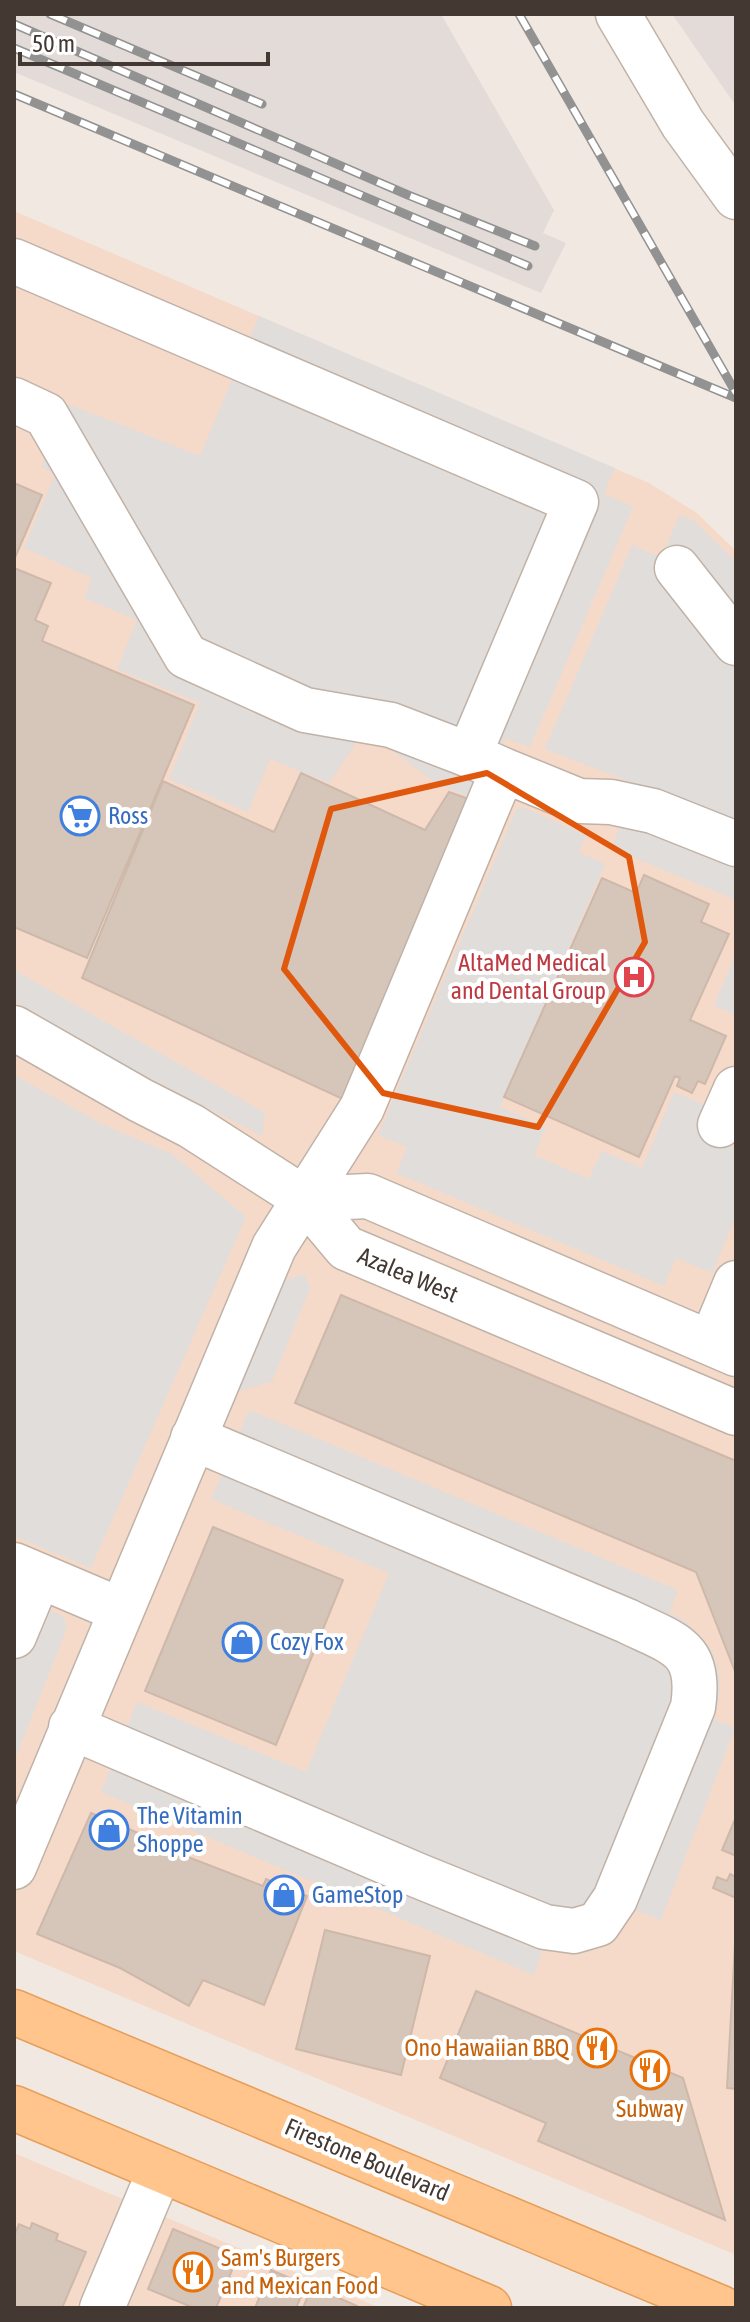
<svg xmlns="http://www.w3.org/2000/svg" width="750" height="2322" viewBox="0 0 750 2322" font-family="'Asap Condensed',sans-serif">
<style>
.commercial{fill:#f5daca}
.industrial{fill:#e3dbd7}
.parking{fill:#e1ddda}
.building{fill:#d6c5b9;stroke:#ceb8aa;stroke-width:2}
.lines{fill:none;stroke-linecap:round;stroke-linejoin:round}
.minor-casing{stroke:#c0b2a7;stroke-width:47}
.major-casing{stroke:#e79e5a;stroke-width:47}
.minor{stroke:#fff;stroke-width:44}
.major{stroke:#ffc58d;stroke-width:44}
.rail-casing{stroke:#929292;stroke-width:9}
.rail{stroke:#fff;stroke-width:6;stroke-dasharray:18;stroke-linecap:butt}
.marked{fill:none;stroke:#e0570e;stroke-width:6;stroke-linejoin:round}
.labels{text-anchor:middle;stroke-width:8;stroke-linejoin:round;paint-order:stroke}
.shop-label{font-size:24px;fill:#366cbe;stroke:#fff;text-anchor:start}
.health-label{font-size:24px;fill:#be3a42;stroke:#fff;text-anchor:end}
.street-label{font-size:24px;fill:#433932;stroke:#fff}
.food-label{font-size:24px;fill:#c56008;stroke:#fff;text-anchor:end}
</style>
<rect width="100%" height="100%" fill="#f1e9e1"/>
<!-- commercial -->
<path class="commercial" d="M14 211 649 483 697 513 736 551V2255L14 1951Z
M14 2153 380 2308H14Z"/>
<!-- industrial -->
<path class="industrial" d="M14 14H441L554 210 543 233 566 243 541 293 14 72Z
M672 14H736V106Z"/>
<!-- parking -->
<path class="parking" d="M259 316 615 468 604 494 633 507 530 747 506 738 480 801 437 784 365 730 329 783 270 759 248 812 169 779 200 703 117 669 137 620 84 598 92 578 24 548 55 474 41 467 68 404 200 456Z
M679 515 693 520 736 561V823L545 749 632 545 662 558Z
M522 807 586 835 579 852 605 864 500 1107 546 1127 534 1155 589 1179 602 1151 642 1168 674 1092 708 1106 732 1146 736 1148V1216L712 1273 676 1258 664 1286 396 1173 407 1147 378 1135 516 810Z
M623 820 736 868V900L611 848Z
M736 952V1015L714 1006Z
M14 970 265 1113 262 1136 96 1050 14 1001Z
M14 1075 104 1125 172 1154 246 1217 91 1568 14 1536Z
M304 1274 310 1288 272 1381 234 1393 283 1281Z
M249 1410 678 1590 669 1613 685 1621 701 1636 712 1651 718 1668 720 1686 718 1705 712 1718 735 1728 661 1920 632 1909 598 1946 580 1952 562 1953 542 1950 534 1975 101 1792 137 1702 306 1772 389 1573 211 1499Z
M14 1595 63 1616 67 1628 14 1762Z"/>
<!-- building -->
<path class="building" d="M14 483 42 495 14 560Z
M14 568 51 583 35 620 48 626 42 641 194 705 87 958 14 927Z
M301 773 425 830 449 792 472 800 349 1102 82 978 163 781 274 832Z
M644 875 709 904 701 922 729 934 690 1020 726 1036 705 1084 698 1081 692 1093 677 1086 680 1078 675 1076 639 1157 504 1097 602 878 636 893Z
M341 1295 736 1461V1674L696 1572 295 1403Z
M213 1527 343 1580 276 1745 145 1691Z
M91 1813 181 1851 180 1854 219 1869 263 1886 266 1879 307 1896 264 2005 203 1980 189 2006 120 1968 37 1934Z
M736 1817V1856L722 1850Z
M730 1874 736 1877V1898L713 1888 717 1877 727 1881Z
M736 1925V2089L727 2088Z
M325 1930 430 1956 401 2075 296 2049Z
M476 1991 683 2078 725 2220 538 2141 546 2123 440 2078Z
M32 2223 58 2234 56 2240 86 2252 62 2308H14V2236L19 2224 30 2229Z
M173 2229 238 2256 216 2308H194L148 2289Z
M271 2270 306 2285 296 2308H255Z
M312 2286 357 2306 356 2308H303Z"/>
<g class="lines">
<defs>
<path id="minor" d="M618 14 683 124 736 197
M14 261 576 502 469 755 503 770 362 1108 274 1247 14 1867
M14 400 46 415 186 656 305 710 391 725 469 755
M677 568 736 643
M503 770 579 801 611 802 653 811 736 844
M14 1028 140 1100 191 1126 305 1199 346 1248 736 1413
M720 1125 736 1089
M305 1199 368 1196 736 1354
M711 1343 736 1283
M14 1565 120 1610
M14 1636 39 1576
M71 1727 419 1876 545 1927 574 1931 598 1924 615 1899 693 1707C702 1646 673 1644 627 1621L193 1438
M102 2308 160 2170"/>
<path id="major" d="M14 2012 721 2308
M14 2108 489 2308"/>
</defs>
<!-- minor casing -->
<use href="#minor" class="minor-casing"/>
<!-- major casing -->
<use href="#major" class="major-casing"/>
<!-- minor -->
<use href="#minor" class="minor"/>
<!-- major -->
<use href="#major" class="major"/>
<defs>
<path id="rail" d="M50 14 262 104
M519 14 736 393
M14 24 408 195 535 246
M14 48 528 266
M14 94 736 398"/>
</defs>
<!-- rail casing -->
<use href="#rail" class="rail-casing"/>
<!-- rail -->
<use href="#rail" class="rail"/>
</g>
<!-- marked area -->
<path class="marked" d="M487 773 629 857 645 942 538 1127 383 1093 284 969 331 809Z"/>
<!-- icons -->
<defs>
<symbol id="supermarket-ring" viewBox="-11 -11 22 22"><circle r="9.5" fill="#fff" stroke="#3f7fe0" stroke-width="1.5"/><path d="M-6-5.5h2.5l.6 2H6L4.5 2H-2.5L-4.4-4H-6ZM-1.5 3.2a1.3 1.3 0 1 0 .1 0ZM3 3.2a1.3 1.3 0 1 0 .1 0Z" fill="#3f7fe0"/></symbol>
<symbol id="hospital-ring" viewBox="-11 -11 22 22"><circle r="9.5" fill="#fff" stroke="#e0444e" stroke-width="1.5"/><path d="M-5-5h3v3.5h4V-5h3V5h-3V1.5h-4V5h-3Z" fill="#e0444e"/></symbol>
<symbol id="shop-ring" viewBox="-11 -11 22 22"><circle r="9.5" fill="#fff" stroke="#3f7fe0" stroke-width="1.5"/><path d="M-5-2.5h2.3a2.7 3.5 0 0 1 5.4 0H5L5.5 6h-11ZM-1.5-2.5h3a1.5 2.3 0 0 0-3 0Z" fill="#3f7fe0"/></symbol>
<symbol id="restaurant-ring" viewBox="-11 -11 22 22"><circle r="9.5" fill="#fff" stroke="#e8710a" stroke-width="1.5"/><path d="M-5-6h1v4h1v-4h1v4h1v-4h1v5L-1.5 .5V6h-2V.5L-5-1ZM5-6V6H3V1.5H1.5Q1.5-4 5-6Z" fill="#e8710a"/></symbol>
</defs>
<g fill-rule="evenodd">
<use href="#supermarket-ring" x="58" y="794" width="44" height="44"/>
<use href="#hospital-ring" x="612" y="955" width="44" height="44"/>
<use href="#shop-ring" x="220" y="1620" width="44" height="44"/>
<use href="#shop-ring" x="87" y="1808" width="44" height="44"/>
<use href="#shop-ring" x="262" y="1873" width="44" height="44"/>
<use href="#restaurant-ring" x="575" y="2026" width="44" height="44"/>
<use href="#restaurant-ring" x="628" y="2048" width="44" height="44"/>
<use href="#restaurant-ring" x="171" y="2250" width="44" height="44"/>
</g>
<g class="labels">
<!-- shop labels -->
<g class="shop-label">
<text x="108" y="824">Ross</text>
<text x="270" y="1650">Cozy Fox</text>
<text x="137" y="1824">The Vitamin<tspan x="137" dy="28">Shoppe</tspan></text>
<text x="312" y="1903">GameStop</text>
</g>
<!-- health labels -->
<g class="health-label">
<text x="606" y="971">AltaMed Medical<tspan x="606" dy="28">and Dental Group</tspan></text>
</g>
<!-- street labels -->
<g class="street-label">
<text transform="translate(408 1275) rotate(23)" y="8">Azalea West</text>
<text transform="translate(367 2160) rotate(23)" y="8">Firestone Boulevard</text>
</g>
<!-- food labels -->
<g class="food-label">
<text x="569" y="2056">Ono Hawaiian BBQ</text>
<text x="650" y="2117" text-anchor="middle">Subway</text>
<text x="221" y="2266" text-anchor="start">Sam's Burgers<tspan x="221" dy="28">and Mexican Food</tspan></text>
</g>
</g>
<!-- border -->
<rect width="750" height="2322" fill="none" stroke="#433932" stroke-width="32"/>
<!-- scale -->
<path d="M20 52v12h248v-12" fill="none" stroke="#433932" stroke-width="4"/>
<text x="32" y="52" font-size="24" fill="#433932" stroke="#ffffff" stroke-width="6" paint-order="stroke">50 m</text>
</svg>
